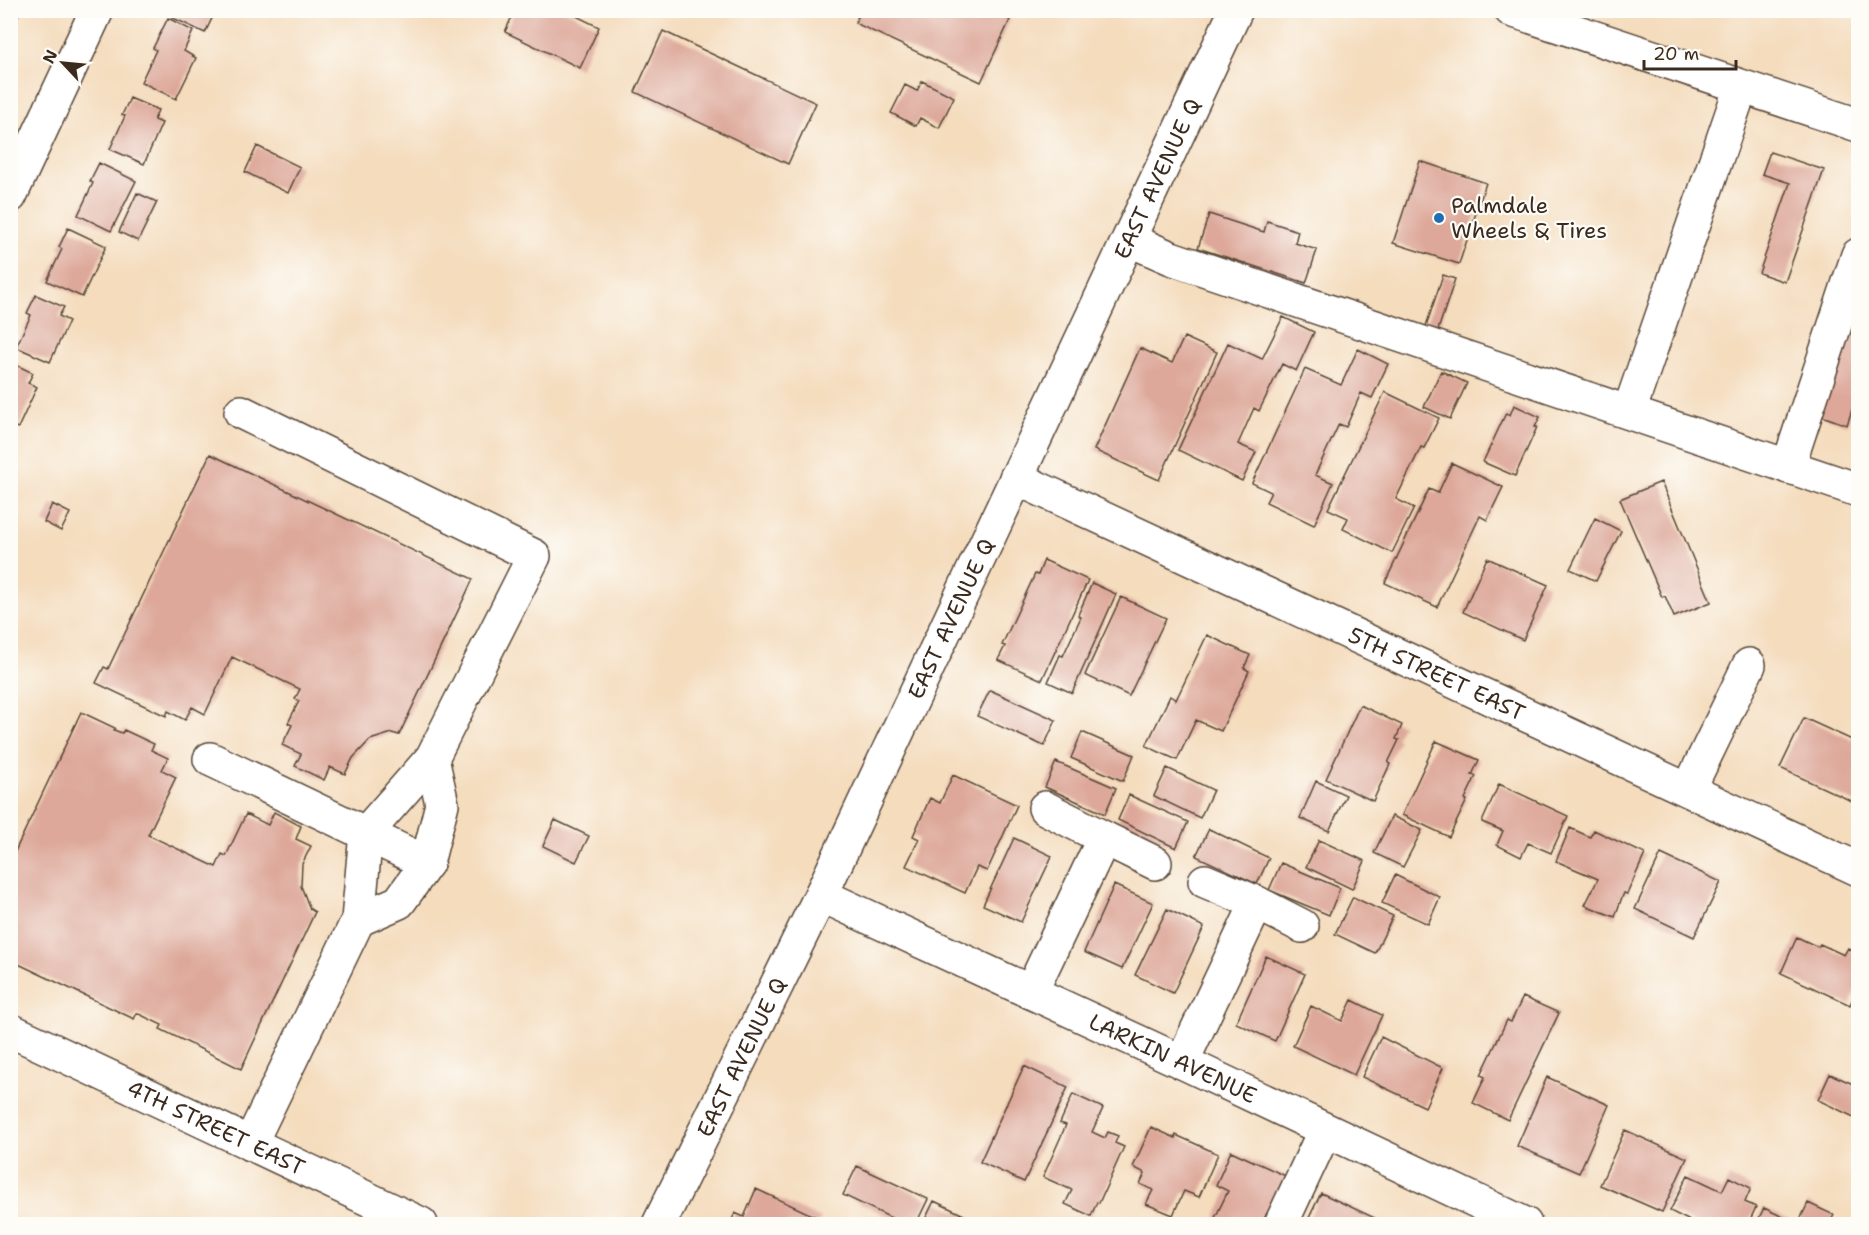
<svg xmlns="http://www.w3.org/2000/svg" width="1869" height="1235" viewBox="0 0 1869 1235" font-family="'Shantell Sans',sans-serif">
<style>
.building{fill:#dda89a}
.lines{fill:none;stroke-linecap:round;stroke-linejoin:round}
.minor-casing{stroke:#574536;stroke-width:36}
.minor{stroke:#fff;stroke-width:33}
.poi-dot{fill:#1f6fb2;stroke:#fdfcf7;stroke-width:2}
.labels{text-anchor:middle;stroke-width:4.5;stroke-linejoin:round;paint-order:stroke}
.street-label{font-size:22px;fill:#3b2a1e;stroke:#fdfcf7}
.poi-label{font-size:22px;fill:#3b2a1e;stroke:#fdfcf7;text-anchor:start}
</style>
<rect width="100%" height="100%" fill="#fdfcf7"/>
<filter id="ink" filterUnits="userSpaceOnUse"><feTurbulence type="fractalNoise" baseFrequency=".0167" numOctaves="2"/><feDisplacementMap in="SourceGraphic" scale="12" xChannelSelector="R" yChannelSelector="G"/><feConvolveMatrix kernelMatrix="1 2 1 2 8 2 1 2 1" color-interpolation-filters="sRGB"/></filter>
<filter id="wash" filterUnits="userSpaceOnUse"><feTurbulence type="fractalNoise" baseFrequency=".008" numOctaves="4" result="noise"/><feDisplacementMap in="SourceGraphic" scale="24" xChannelSelector="R" yChannelSelector="G"/><feGaussianBlur stdDeviation="1.35" result="paint"/><feColorMatrix in="noise" values="0 0 0 0 0 0 0 0 0 0 0 0 0 0 0 0 0 1.4 0 .05"/><feComposite in="paint" operator="in"/></filter>
<g filter="url(#wash)">
<rect width="100%" height="100%" fill="#f4dcbd"/>
<g id="blocks">
<!-- building -->
<path class="building" d="M10 10H21L10 31Z
M174 10H216L205 33 171 17Z
M515 10H564L599 27 580 68 505 32Z
M861 10H989L1010 20 981 82 855 23Z
M168 18 193 31 184 51 196 58 176 99 141 82 156 50 153 48Z
M663 31 816 103 788 164 635 92Z
M922 81 954 97 939 128 920 118 916 126 891 113 905 85 917 91Z
M130 98 158 110 154 120 162 123 144 164 110 149 125 116 122 115Z
M257 146 300 167 288 193 245 172Z
M1770 152 1824 170 1785 282 1759 273 1790 183 1762 174Z
M1420 161 1486 183 1459 264 1393 243Z
M99 163 136 181 111 231 78 215 93 183 90 181Z
M137 193 157 202 138 241 119 232Z
M1209 214 1264 232 1267 221 1298 231 1295 243 1317 250 1306 283 1198 248Z
M68 228 106 246 82 297 47 281 62 249 59 247Z
M1443 275 1455 279 1437 333 1425 329Z
M36 295 64 307 59 316 69 321 50 362 16 347 31 315 27 313Z
M1858 299V391L1847 425 1819 415Z
M1283 317 1314 332 1296 371 1282 364 1259 411 1254 408 1238 444 1256 452 1242 481 1178 450 1228 343 1262 359Z
M1184 337 1217 352 1159 480 1094 450 1140 348 1172 363Z
M1358 349 1388 364 1372 398 1361 393 1346 427 1339 424 1315 475 1333 483 1314 525 1266 502 1271 492 1252 483 1305 369 1341 385Z
M10 362 33 373 28 383 37 387 18 428 10 425Z
M1441 371 1467 383 1450 419 1424 407Z
M1385 392 1439 418 1424 448 1421 447 1396 499 1414 508 1392 553 1343 529 1348 518 1328 509Z
M1514 405 1540 417 1535 427H1537L1515 476 1483 462 1506 413 1510 415Z
M210 454 473 579 399 735 392 733 370 740 353 758 345 774 330 767 324 780 295 766 301 754 282 745 292 725 288 723 299 701 295 699 300 689 232 657 205 714 192 707 185 720 168 711 166 716 96 683 104 667 108 669Z
M1452 463 1503 487 1487 520 1480 516 1437 607 1385 583 1429 489 1438 493Z
M1661 482 1711 602 1674 617 1665 596 1662 597 1620 499Z
M52 504 70 513 61 531 44 522Z
M1595 518 1621 531 1596 581 1570 569Z
M1487 558 1548 585 1523 640 1463 612Z
M1044 560 1088 580 1042 680 998 660 1005 646 1002 645 1035 574 1038 575Z
M1092 583 1116 594 1072 693 1048 682 1060 655 1063 656 1081 617 1078 615Z
M1121 597 1166 618 1129 696 1085 675Z
M1207 635 1250 655 1244 668 1249 671 1221 731 1196 720 1177 760 1146 746 1170 696 1176 700Z
M990 690 1056 720 1044 746 977 716Z
M1360 705 1402 725 1396 739 1399 740 1388 763 1390 764 1373 801 1326 779Z
M81 712 115 728 114 730 122 733 124 730 154 744 151 750 168 758 162 770 176 777 148 835 216 867 222 854 226 856 246 814 268 825 274 812 301 826 296 839 311 846 302 864 301 886 310 909 315 912 241 1069 160 1029 162 1025 137 1013 134 1019 10 960V862Z
M1804 718 1852 740 1854 734 1858 736V804L1780 768Z
M1082 732 1134 755 1123 781 1071 758Z
M1436 741 1479 760 1472 775 1476 776 1465 799 1467 800 1449 837 1402 815Z
M1056 762 1116 788 1105 814 1045 787Z
M1167 768 1213 790 1200 818 1154 796Z
M953 775 1017 805 987 871 977 867 965 893 906 866 919 839 913 836 930 798 940 803Z
M1316 781 1346 795 1329 831 1300 818Z
M1499 784 1568 816 1551 853 1528 843 1521 857 1497 845 1503 831 1482 822Z
M1129 795 1188 822 1176 848 1118 820Z
M1392 816 1422 830 1403 867 1374 853Z
M555 820 589 836 576 862 543 846Z
M1570 828 1590 837 1594 830 1645 854 1627 894 1624 893 1621 900 1615 917 1585 905 1598 879 1556 861Z
M1209 829 1269 858 1257 884 1196 856Z
M1014 838 1052 856 1021 922 983 905Z
M1319 840 1365 861 1352 889 1306 867Z
M1661 854 1721 882 1694 937 1635 909Z
M1281 863 1340 888 1329 915 1269 890Z
M1395 875 1440 897 1428 924 1382 903Z
M1114 885 1153 903 1122 969 1084 952Z
M1353 897 1393 916 1375 953 1335 934Z
M1167 909 1204 927 1173 993 1135 975Z
M1797 937 1818 947 1820 944 1844 955 1848 948 1858 953V986L1850 1005 1781 973Z
M1266 956 1305 974 1275 1041 1236 1023Z
M1523 997 1559 1013 1508 1120 1473 1103 1485 1077 1481 1075 1507 1020 1511 1022Z
M1352 1000 1382 1015 1354 1075 1293 1046 1311 1006 1342 1021Z
M1381 1037 1443 1068 1425 1107 1362 1077Z
M1024 1066 1068 1087 1024 1182 980 1162Z
M1830 1074 1858 1086V1119L1818 1100Z
M1547 1077 1609 1105 1579 1173 1517 1146Z
M1073 1094 1103 1108 1092 1132 1105 1138 1108 1132 1118 1136 1115 1143 1124 1147 1099 1203 1097 1202 1091 1216 1065 1204 1072 1190 1043 1177 1066 1125 1060 1123Z
M1151 1127 1175 1138 1176 1135 1218 1154 1199 1197 1184 1191 1173 1215 1146 1204 1153 1190 1140 1184 1145 1173 1133 1167Z
M1625 1130 1687 1158 1662 1212 1600 1185Z
M1231 1151 1288 1177 1271 1215 1267 1213 1262 1224H1212L1228 1191 1216 1185Z
M857 1166 928 1199 916 1224H904L843 1195Z
M1688 1175 1722 1191 1729 1177 1751 1188 1745 1202 1756 1207 1748 1224H1694L1692 1223V1222L1670 1211Z
M756 1189 821 1219 818 1224H730L735 1213 744 1217Z
M1321 1193 1379 1220 1377 1224H1306Z
M934 1201 983 1224H923Z
M1808 1203 1834 1215 1829 1224H1798Z
M1764 1208 1798 1224H1756Z"/>
</g>
</g>
<g filter="url(#ink)">
<use href="#blocks" fill-opacity="0" stroke="#574536" stroke-width="1.5"/>
<g class="lines">
<defs>
<g id="minor">
<path d="M1511 10 1858 125"/>
<path d="M10 196 97 10"/>
<path d="M1130 240 1171 258 1858 490"/>
<path d="M241 412 534 556 432 758 366 833 358 920 250 1144"/>
<path d="M1629 412 1741 87"/>
<path d="M1788 467 1858 255"/>
<path id="s1" d="M1016 478 1858 869"/>
<path d="M210 759 427 863"/>
<path d="M1689 789 1749 665"/>
<path d="M1104 838 1155 863"/>
<path id="s2" d="M821 895 1182 1062 1525 1224"/>
<path d="M1257 903 1302 926"/>
<path d="M358 920 399 902 427 863 442 804 432 758"/>
<path d="M1031 992 1104 838 1045 808"/>
<path id="s3" d="M10 1030 421 1224"/>
<path d="M1182 1062 1257 903 1205 881"/>
<path id="s4" d="M659 1224 821 895 1236 10"/>
<path d="M1281 1224 1325 1130"/>
</g>
</defs>
<!-- minor casing -->
<use href="#minor" class="minor-casing"/>
<!-- minor -->
<use href="#minor" class="minor"/>
</g>
</g>
<!-- markers -->
<circle class="poi-dot" cx="1439" cy="218" r="6"/>
<g class="labels">
<!-- street labels -->
<g class="street-label">
<text dy="8" stroke="none"><textPath href="#s4" startOffset="1158">EAST AVENUE Q</textPath></text>
<text dy="8" stroke="none"><textPath href="#s4" startOffset="672">EAST AVENUE Q</textPath></text>
<text dy="8" stroke="none"><textPath href="#s1" startOffset="464">5TH STREET EAST</textPath></text>
<text dy="8" stroke="none"><textPath href="#s4" startOffset="186">EAST AVENUE Q</textPath></text>
<text dy="8" stroke="none"><textPath href="#s2" startOffset="388">LARKIN AVENUE</textPath></text>
<text dy="8" stroke="none"><textPath href="#s3" startOffset="228">4TH STREET EAST</textPath></text>
</g>
<!-- poi labels -->
<g class="poi-label">
<text x="1451" y="213">Palmdale<tspan x="1451" dy="25">Wheels &amp; Tires</tspan></text>
</g>
</g>
<!-- margin -->
<rect width="1869" height="1235" fill="none" stroke="#fdfcf7" stroke-width="36"/>
<!-- north arrow -->
<g transform="translate(63 63) rotate(296)" stroke="#fdfcf7" stroke-width="4.5" paint-order="stroke">
<path d="M0-4.5L10 22L0 15L-10 22Z" fill="#3b2a1e"/>
<text y="-9" font-size="16" font-weight="bold" text-anchor="middle" fill="#3b2a1e">N</text>
</g>
<!-- scale -->
<path d="M1644 60v9h92v-9" fill="none" stroke="#3b2a1e" stroke-width="3"/>
<text x="1653" y="60" font-size="18" fill="#3b2a1e" stroke="#fdfcf7" stroke-width="4.5" paint-order="stroke">20 m</text>
</svg>
